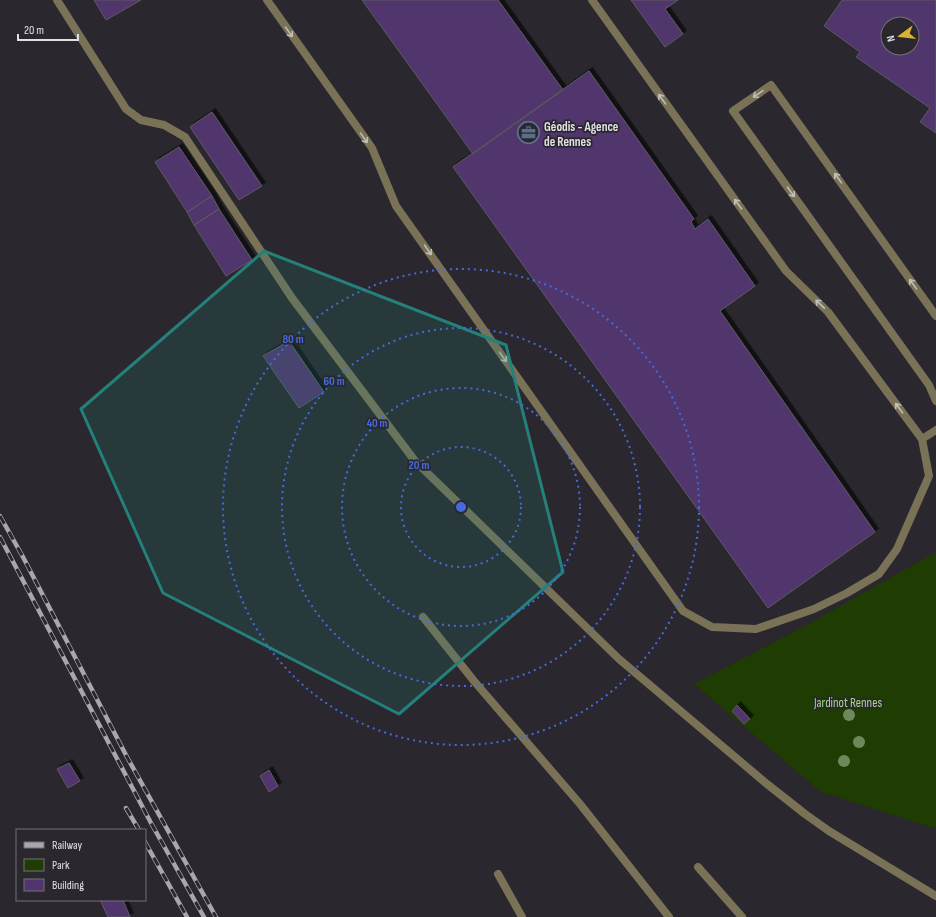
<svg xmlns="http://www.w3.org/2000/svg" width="936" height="917" viewBox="0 0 936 917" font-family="'Sofia Sans Condensed',sans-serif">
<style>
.green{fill:#1f3c02}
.building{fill:#51366d;stroke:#5c5960;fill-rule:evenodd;filter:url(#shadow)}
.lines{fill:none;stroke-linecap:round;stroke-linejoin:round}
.lane{stroke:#7a7256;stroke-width:8}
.rail-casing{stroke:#a9a7ac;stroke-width:4.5}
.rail{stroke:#2a272e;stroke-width:3;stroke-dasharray:9;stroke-linecap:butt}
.tree{fill:#6e885c}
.oneway{stroke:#c2bfb9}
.marked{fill:#24817a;fill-opacity:0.2;stroke:#24817a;stroke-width:3;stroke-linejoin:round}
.ring{fill:none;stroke:#446bda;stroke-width:2;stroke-dasharray:2 4}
.labels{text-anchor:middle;stroke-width:3.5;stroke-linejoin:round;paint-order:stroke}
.poi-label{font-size:13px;font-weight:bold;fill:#e1e0e4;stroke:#2a272e;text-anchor:start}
.park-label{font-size:13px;fill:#a5d882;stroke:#2a272e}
.centre{fill:#446bda;stroke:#2a272e;stroke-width:2}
.ring-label{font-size:12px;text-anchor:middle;font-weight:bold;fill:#446bda;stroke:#2a272e;stroke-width:3.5;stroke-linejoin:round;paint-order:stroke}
</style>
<defs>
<filter id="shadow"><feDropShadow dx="3.5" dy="-3.5" stdDeviation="0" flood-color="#0009"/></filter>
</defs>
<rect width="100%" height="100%" fill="#2a272e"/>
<!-- green -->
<path class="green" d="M936 552V827H931L821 792 694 684 805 626Z"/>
<!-- building -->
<path class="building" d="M94 0H141L106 20Z
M362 0H498L563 90 473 154Z
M631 0H678L665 9 683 34 665 47Z
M842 0H936V133L920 122 930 108 856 57 860 52 824 26ZM888 24H912V48H888Z
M589 71 694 219 691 222 695 229 708 219 755 286 720 311 875 532 768 608 453 167Z
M212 112 262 186 239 200 190 127Z
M179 147 212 196 187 212 155 162Z
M212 196 219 209 194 225 187 212Z
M219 209 252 260 226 276 194 225Z
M289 341 324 392 299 408 263 356Z
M737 705 750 719 744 724 732 711Z
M69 763 80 781 68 788 57 769Z
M269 770 278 786 269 792 260 776Z
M100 900H123L130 917H108Z"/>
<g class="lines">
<!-- lane -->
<path class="lane" d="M57 0 126 109 141 120 164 125 185 137 292 298 415 461 619 659 767 784 805 814 829 831 936 896
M267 0 372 148 396 206 683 611 712 627 756 629 814 609 847 593 879 574 897 549 929 476 922 439 828 312 786 271 592 0
M936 316 771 85 733 111 929 385 936 401
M922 439 936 430
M423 617 474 681 580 804 669 917
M698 867 742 917
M498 874 522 917"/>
<defs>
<path id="rail" d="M0 516 23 557 127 757 216 917
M0 537 151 823 204 917
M126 808 139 830
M145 842 187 917"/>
</defs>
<!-- rail casing -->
<use href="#rail" class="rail-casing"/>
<!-- rail -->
<use href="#rail" class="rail"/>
</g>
<!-- trees -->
<g class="tree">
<circle cx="849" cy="715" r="6"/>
<circle cx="859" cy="742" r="6"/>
<circle cx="844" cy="761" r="6"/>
</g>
<!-- one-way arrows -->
<defs><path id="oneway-shaft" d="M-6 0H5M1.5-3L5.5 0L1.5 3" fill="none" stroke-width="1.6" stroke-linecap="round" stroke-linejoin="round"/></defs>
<g class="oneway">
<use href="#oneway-shaft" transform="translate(289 32) rotate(55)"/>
<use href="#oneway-shaft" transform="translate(758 94) rotate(146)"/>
<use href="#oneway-shaft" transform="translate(662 99) rotate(-126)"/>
<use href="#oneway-shaft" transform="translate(364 138) rotate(55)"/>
<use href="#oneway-shaft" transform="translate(838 178) rotate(-126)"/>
<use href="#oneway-shaft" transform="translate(791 192) rotate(54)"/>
<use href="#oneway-shaft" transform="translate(738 204) rotate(-126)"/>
<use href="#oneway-shaft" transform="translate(428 250) rotate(55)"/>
<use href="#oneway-shaft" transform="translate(913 284) rotate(-126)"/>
<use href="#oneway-shaft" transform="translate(820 304) rotate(-136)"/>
<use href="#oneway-shaft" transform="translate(503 357) rotate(55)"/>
<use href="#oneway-shaft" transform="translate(899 408) rotate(-127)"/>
</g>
<!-- marked area -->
<path class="marked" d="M264 251 506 345 563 572 399 714 163 593 81 409Z"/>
<!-- distance rings -->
<g class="ring">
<circle cx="461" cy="507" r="60"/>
<circle cx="461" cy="507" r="119"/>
<circle cx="461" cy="507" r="179"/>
<circle cx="461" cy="507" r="238"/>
</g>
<!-- icons -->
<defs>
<symbol id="office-ring" viewBox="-11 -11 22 22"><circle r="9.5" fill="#2a272e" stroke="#5c6f8a" stroke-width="1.5"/><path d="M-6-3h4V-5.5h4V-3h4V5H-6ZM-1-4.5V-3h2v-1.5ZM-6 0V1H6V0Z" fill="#5c6f8a"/></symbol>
</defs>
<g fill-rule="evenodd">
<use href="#office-ring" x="516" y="120" width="25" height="25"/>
</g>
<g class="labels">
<!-- poi labels -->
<g class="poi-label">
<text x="544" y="131">Géodis - Agence<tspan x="544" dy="15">de Rennes</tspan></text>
</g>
<!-- park labels -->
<g class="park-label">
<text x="848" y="707">Jardinot Rennes</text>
</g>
</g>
<circle cx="461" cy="507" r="6" class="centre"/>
<g class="ring-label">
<text x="293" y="343">80 m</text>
<text x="334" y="385">60 m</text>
<text x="377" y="427">40 m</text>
<text x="419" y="469">20 m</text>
</g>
<!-- legend -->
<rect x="16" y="829" width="130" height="72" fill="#2a272e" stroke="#737177"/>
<rect x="24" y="842" width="20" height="6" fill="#a9a7ac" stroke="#737177"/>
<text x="52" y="849" font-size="12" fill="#e1e0e4">Railway</text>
<rect x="24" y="859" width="20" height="12" fill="#1f3c02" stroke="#737177"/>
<text x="52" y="869" font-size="12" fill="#e1e0e4">Park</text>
<rect x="24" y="879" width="20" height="12" fill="#51366d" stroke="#737177"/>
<text x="52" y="889" font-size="12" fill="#e1e0e4">Building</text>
<!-- north arrow -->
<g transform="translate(900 36) rotate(255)"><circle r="19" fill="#2a272e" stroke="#737177"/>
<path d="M0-3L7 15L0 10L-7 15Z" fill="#d8b434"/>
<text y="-6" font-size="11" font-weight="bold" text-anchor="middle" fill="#e1e0e4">N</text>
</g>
<!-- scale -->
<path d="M18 34v6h60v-6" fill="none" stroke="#e1e0e4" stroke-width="2"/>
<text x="24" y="34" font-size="12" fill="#e1e0e4" stroke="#2a272e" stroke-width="3" paint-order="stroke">20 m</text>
</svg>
